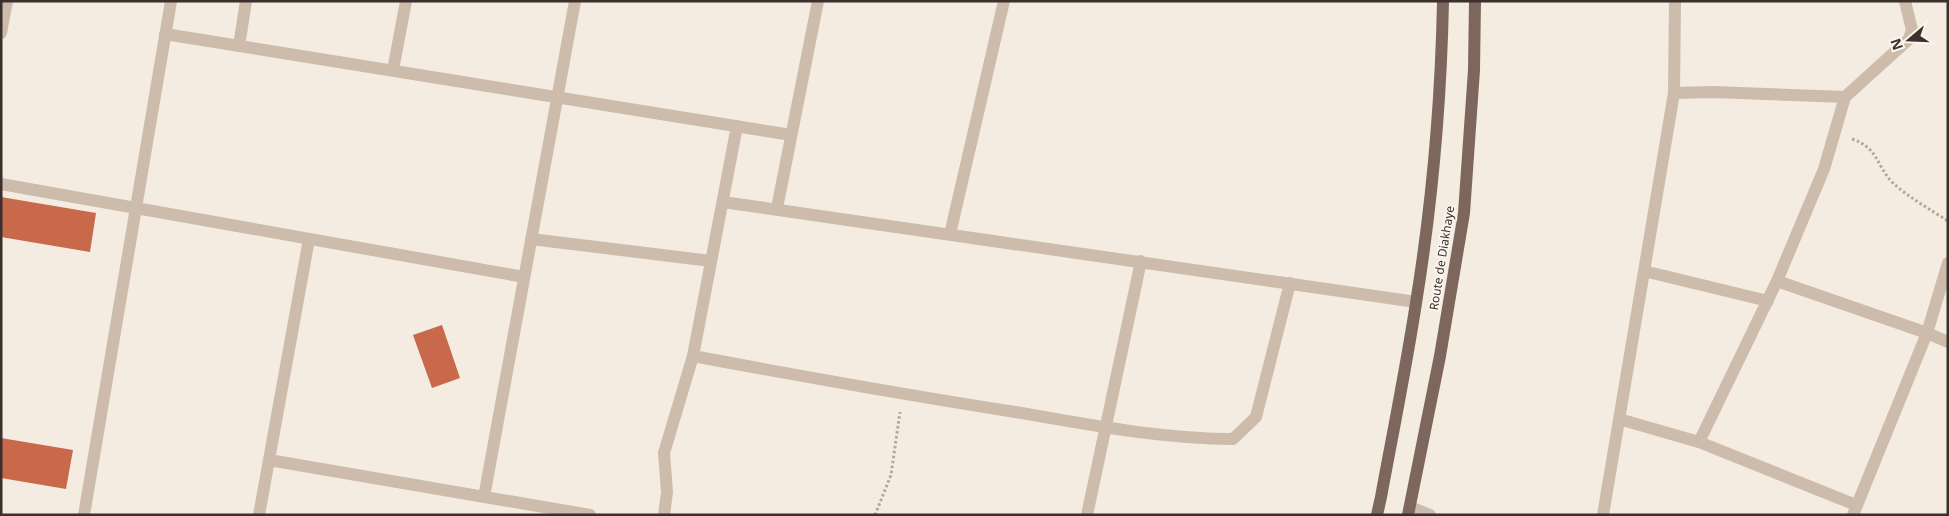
<svg xmlns="http://www.w3.org/2000/svg" width="1949" height="516" viewBox="0 0 1949 516" font-family="'Noto Sans',sans-serif">
<style>
.building{fill:#c8694b}
.lines{fill:none;stroke-linecap:round;stroke-linejoin:round}
.path{stroke:#b9a596;stroke-width:3;stroke-dasharray:2.5 2.5;stroke-linecap:butt}
.street{stroke:#cdbbac;stroke-width:12}
.primary{stroke:#7d675c;stroke-width:12}
.labels{text-anchor:middle;stroke-width:4;stroke-linejoin:round;paint-order:stroke}
.street-label{font-size:12px;fill:#3b302b;stroke:#fbf5ee}
</style>
<rect width="100%" height="100%" fill="#f4ebe1"/>
<!-- building -->
<path class="building" d="M1 197 96 213 90 252 1 237Z
M442 325 460 378 432 388 413 335Z
M1 438 73 450 66 489 1 478Z"/>
<g class="lines">
<!-- path -->
<path class="path" d="M1852 139C1879 148 1876 166 1893 183 1908 197 1931 210 1948 221
M875 515 891 475 900 412"/>
<!-- street -->
<path class="street" d="M1 33 7 1
M165 34 791 135
M239 46 246 1
M393 70 406 1
M1674 93 1713 92 1845 97
M1 184 524 277
M723 202 1416 302
M777 208 818 1
M950 234 1004 1
M531 239 711 261
M1644 271 1768 301
M1777 281 1927 333 1948 342
M693 356C800 376 907 395 1015 412 1087 424 1160 439 1233 439L1256 417 1290 283
M1619 419 1699 442 1856 505
M1699 442 1777 281 1824 169 1845 97 1909 39 1912 30 1905 1
M269 460 590 515
M484 497 575 1
M1410 507 1430 515
M84 515 171 1
M259 515 309 239
M664 515 667 492 664 453 693 356 737 126
M1087 515 1141 261
M1603 515 1674 93 1675 1
M1853 515 1927 333 1948 263"/>
<!-- primary -->
<path class="primary" d="M1377 515 1381 497C1393 432 1406 368 1416 303 1432 204 1441 102 1443 1
M1408 515 1440 356 1464 213 1474 70 1475 1"/>
</g>
<g class="labels">
<!-- street labels -->
<g class="street-label">
<text transform="translate(1442 258) rotate(-81)" y="4">Route de Diakhaye</text>
</g>
</g>
<!-- border -->
<rect width="1949" height="516" fill="none" stroke="#3b302b" stroke-width="5"/>
<!-- north arrow -->
<g transform="translate(1909 40) rotate(251)" stroke="#fbf5ee" stroke-width="4" paint-order="stroke">
<path d="M0-4L9 19L0 12L-9 19Z" fill="#3b302b"/>
<text y="-8" font-size="14" font-weight="bold" text-anchor="middle" fill="#3b302b">N</text>
</g>
</svg>
